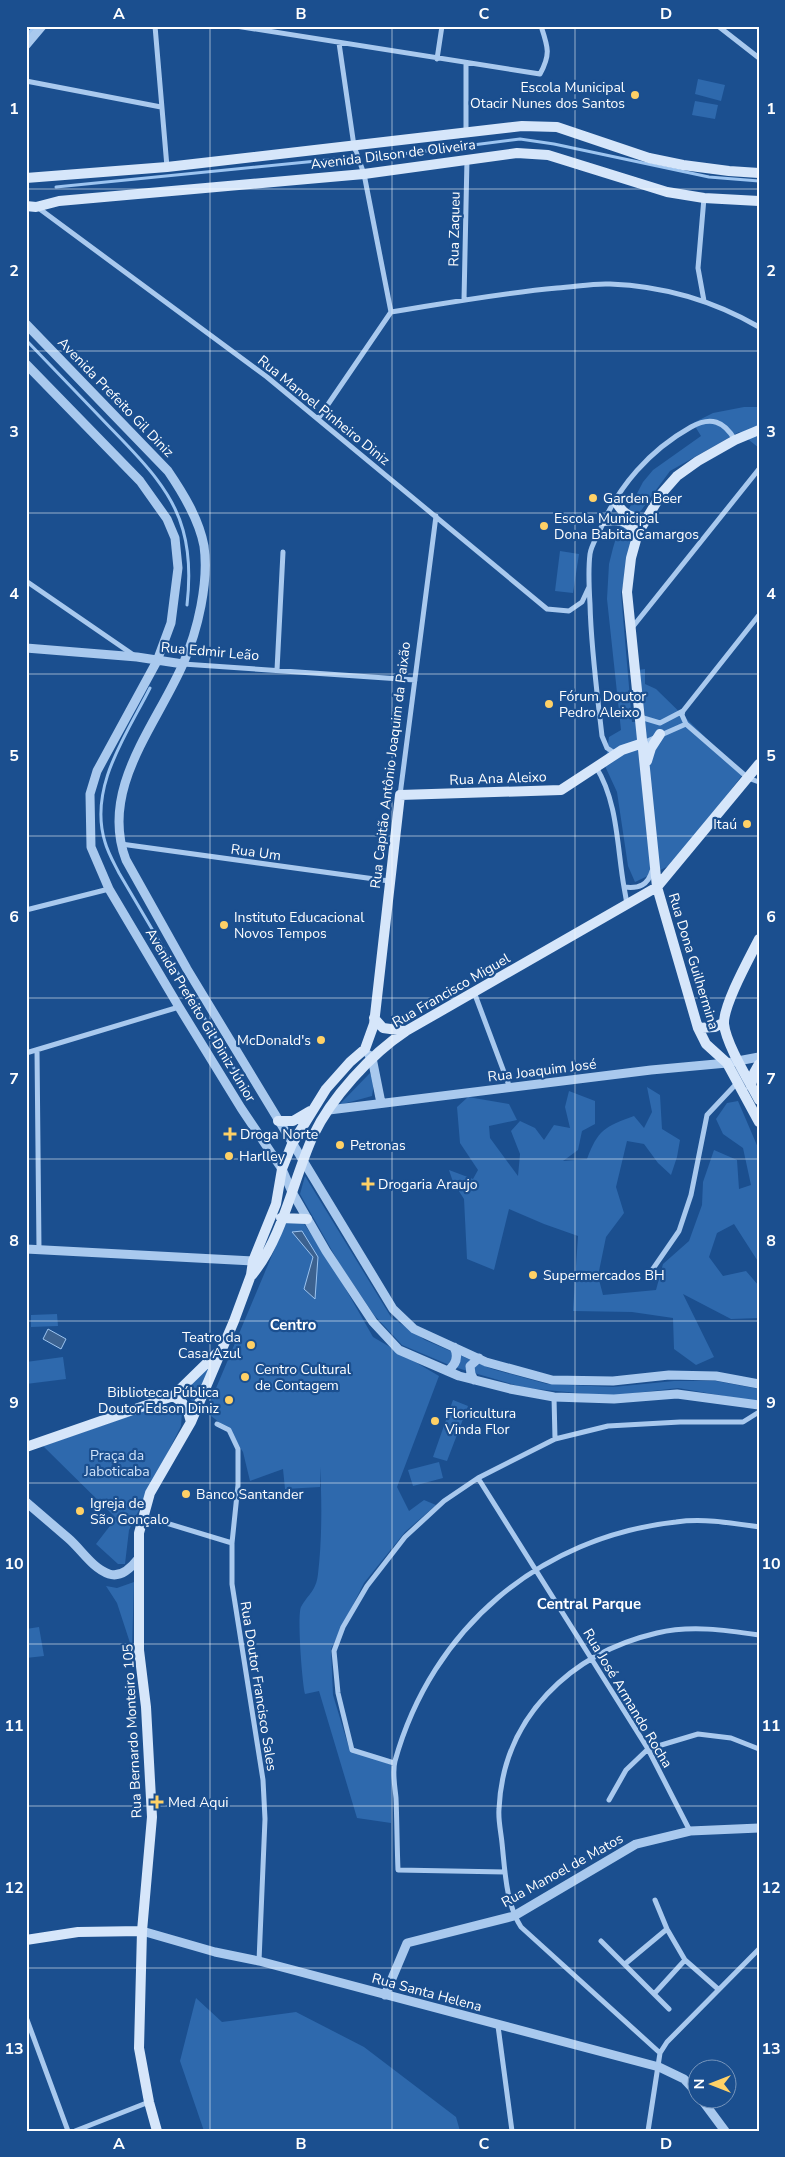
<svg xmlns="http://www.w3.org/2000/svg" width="785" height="2157" viewBox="0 0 785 2157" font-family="'Nunito Sans',sans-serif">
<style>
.green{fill:#2e69ad}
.water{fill:#3c6290;stroke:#9cc4f0}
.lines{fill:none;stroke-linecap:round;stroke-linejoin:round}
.stream{stroke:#9cc4f0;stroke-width:3}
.minor{stroke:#a9c9ee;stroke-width:5}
.tertiary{stroke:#a9c9ee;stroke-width:9}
.secondary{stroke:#d6e6fa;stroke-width:10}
.grid{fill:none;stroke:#fff;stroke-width:1;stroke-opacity:0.55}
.poi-dot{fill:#ffd166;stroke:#1b4f8f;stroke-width:2}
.labels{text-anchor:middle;stroke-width:4.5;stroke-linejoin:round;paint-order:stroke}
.poi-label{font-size:14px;fill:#fff;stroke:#1b4f8f;text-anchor:start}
.street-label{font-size:14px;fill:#fff;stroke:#1b4f8f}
.park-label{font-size:14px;fill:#cfe3fa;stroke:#1b4f8f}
.neighbourhood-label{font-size:15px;font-weight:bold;fill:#fff;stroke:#1b4f8f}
.neatline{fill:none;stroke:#fff;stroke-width:2}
.grid-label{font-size:16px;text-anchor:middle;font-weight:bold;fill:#fff}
</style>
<rect width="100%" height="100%" fill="#1b4f8f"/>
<!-- green -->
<path class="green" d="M698 79 725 85 721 101 695 94Z
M695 101 718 105 715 119 692 115Z
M744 407H759V448L739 432 670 471 640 512 621 593 632 722 646 721 638 670 645 669V684L656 689 743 774 675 863 635 882 628 866 617 792 605 766 609 737 621 730 607 599 609 564 613 548 619 528 643 482 653 470 701 436 693 423 713 413Z
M560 551 579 554 573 593 555 591Z
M370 1073 374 1083 372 1096 339 1105Z
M647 1087 660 1095 662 1129 680 1140 677 1157 671 1175 658 1163 644 1144 627 1141 616 1187 624 1213 606 1237 598 1276 603 1295 656 1290 663 1264 689 1241 702 1205 703 1182 714 1150 737 1160 739 1189 751 1185 743 1148 723 1134 716 1119 727 1103 738 1101 759 1150V1263L734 1224 717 1233 709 1257 723 1276 746 1271 759 1286V1318L731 1319 683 1294 714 1357 696 1365 674 1349 673 1318 632 1312 573 1311 578 1236 544 1224 509 1209 494 1270 467 1259 464 1199 453 1182 449 1170 473 1179 478 1170 460 1143 457 1107 468 1097 509 1104 517 1120 489 1126 490 1138 518 1176 520 1154 511 1131 520 1121 535 1128 544 1140 554 1125 570 1128 565 1107 569 1091 595 1101V1124L582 1131 578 1150 563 1161 587 1159C598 1130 604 1127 634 1116L644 1128 652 1112Z
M305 1176 391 1317 425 1340 492 1369 547 1384 613 1387 674 1381H716L759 1389V1402L678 1388 609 1396 525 1388 454 1367 402 1345 374 1315 339 1263 300 1194Z
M286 1222H303L336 1272 373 1337 439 1376 397 1487 409 1511 424 1500 436 1505 405 1532 364 1583 331 1649 333 1695 349 1748 392 1765 391 1823 357 1818 319 1691 305 1694C302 1682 297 1615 301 1607 309 1593 316 1591 318 1574 322 1541 322 1500 320 1467V1487L285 1489 283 1469 250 1481 243 1452 229 1430 206 1412Z
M57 1314 58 1326 31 1327V1315Z
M63 1357 66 1379 26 1384V1362Z
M211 1363 194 1403 182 1392Z
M453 1400 468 1406 447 1461 433 1457Z
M161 1405 173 1406 182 1412 181 1426 129 1530 125 1564H118L96 1544 116 1518 43 1446Z
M439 1462 443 1478 413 1486 408 1470Z
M134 1582 132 1649 117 1603 106 1586 117 1588Z
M39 1627 44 1656 26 1658V1629Z
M196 1998 222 2022 296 2012 364 2047 456 2117 460 2131H204L180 2061Z"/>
<!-- water -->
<path class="water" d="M302 1231 318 1257 315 1299 304 1289 313 1257 292 1232Z
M48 1329 66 1339 61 1349 43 1339Z"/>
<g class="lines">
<!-- stream -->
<path class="stream" d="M26 36 35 26
M379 157 520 139 554 144 709 177 759 181
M56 187 337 159
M26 340C51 366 76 392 100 417 131 450 171 485 183 530 190 555 190 579 187 605
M150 688C127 734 88 787 105 842 108 853 114 863 119 873L245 1087"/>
<!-- minor -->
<path class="minor" d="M155 26 167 167
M236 26 540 74C551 54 548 47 541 26
M718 26 759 58
M339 43 354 146 364 174 391 312
M437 59 442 26
M26 81 161 107
M466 132V64
M704 198 698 268 704 301
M37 207 267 377 547 609 569 611 582 602 589 587
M464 300 467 159
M318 419 391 312C447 303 501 293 557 288 575 287 593 283 610 284 662 286 714 301 759 327
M26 581 135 656
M759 615 683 711 682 715 686 724 748 778 759 782
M631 629 759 469
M183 664 415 680
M277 670 283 552
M640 717 660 723 683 711
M643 743 686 724
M616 754 607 748 602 736C597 692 591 648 590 604 589 588 588 570 590 554 591 546 597 537 600 530 618 486 650 450 691 427 711 416 724 421 735 440
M596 767C618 802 617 848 624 887 639 889 648 885 652 871
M400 795 436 516
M121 844 389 881
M624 887 627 904
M26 910 109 889
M474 992 510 1088
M37 1050 39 1249
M26 1053 179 1007
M648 1276 679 1231 691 1195 707 1115 738 1082
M554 1397 555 1439
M217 1424 229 1430 238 1449V1485L232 1543V1584L263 1780 265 1819 259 1961
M478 1478 648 1749 690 1831
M143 1516 232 1543
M394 1763 352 1750 338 1693 334 1651 343 1627 367 1586 405 1537 444 1501 478 1478 555 1439 608 1426 680 1422H743L759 1412
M609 1800 626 1770 648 1749 698 1734 731 1738 759 1749
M505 1872 398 1870C397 1846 397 1822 396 1798 395 1787 392 1772 395 1761 432 1628 540 1537 676 1522 703 1518 732 1523 759 1527
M655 1900 667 1929 685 1960 718 1989
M601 1941 669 2009
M625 1964 667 1929
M654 1994 685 1960
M26 2017 68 2131
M498 2026 512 2131
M660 2053 521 1927C506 1904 505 1871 502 1843 501 1832 498 1820 499 1809 503 1717 571 1653 657 1633 690 1625 726 1630 759 1635
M75 2131 149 2102
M648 2131 660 2053 667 2042 759 1949"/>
<!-- tertiary -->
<path class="tertiary" d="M26 45 42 26
M26 324 168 471C183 493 199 519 204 546 209 582 198 630 183 664 156 726 99 789 126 860L187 969 393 1309 414 1329 486 1362 552 1380 613 1381 669 1375 716 1376 759 1384
M26 364 140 481 167 519 175 538 178 568 171 623 157 661 97 771 90 794 91 847 109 889 179 1007 241 1108 282 1169 292 1192 326 1251 373 1322 399 1350 459 1376 510 1389 554 1397 614 1399 677 1394 759 1405
M26 648 137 657 183 664
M369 1055 372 1058 381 1103
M329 1110 651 1070 727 1063 759 1057
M26 1249 253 1261
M447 1371C456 1365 459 1357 454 1347
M474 1380 471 1374 470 1366 479 1358
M26 1502C40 1514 54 1526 68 1538 81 1549 92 1568 109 1574 121 1578 131 1568 138 1559
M142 1931 215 1952 259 1961 659 2067 684 2079 698 2094
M385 1995 407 1943 514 1916 636 1844 690 1831 759 1828
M702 2100 725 2131"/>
<!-- secondary -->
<path class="secondary" d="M26 178 167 167 522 126 557 127 649 158 683 165 729 171 759 173
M26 206 36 207 59 201 364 174 517 153 548 155 667 192 704 198 759 201
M759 430 735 440 698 461 677 476 662 493 638 533 631 558 627 592 657 887 698 1028 706 1044 727 1063 759 1122
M615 500C623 515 630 517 646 520
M603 521C622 519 625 520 638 533
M647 761 651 748 660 734
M759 939C750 957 723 1005 724 1024 726 1044 749 1081 759 1100
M374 1018 383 1028 405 1031
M698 1028 715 1027 724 1022
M751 1086 754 1073 759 1064
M278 1121H293L310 1111
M281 1218 307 1219
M252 1275C283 1237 293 1180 313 1136 331 1098 371 1054 406 1031L657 887 759 764
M173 1396C183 1401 189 1411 191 1422
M26 1447 173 1396 216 1354
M26 1940 78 1932 142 1931
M157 2131 149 2102 139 2048 142 1931 152 1817 146 1707 139 1650V1533L150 1493 191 1422 234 1321 251 1275 253 1261 276 1204 282 1169 292 1144 326 1089 350 1062 365 1049 374 1024 400 795 561 790 622 750 643 743"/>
</g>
<!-- grid -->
<path class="grid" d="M210 26V2131M392 26V2131M575 26V2131M26 189H759M26 351H759M26 513H759M26 674H759M26 836H759M26 998H759M26 1159H759M26 1321H759M26 1483H759M26 1644H759M26 1806H759M26 1968H759"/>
<!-- markers -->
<g class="poi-dot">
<circle cx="635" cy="95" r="5"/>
<circle cx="593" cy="498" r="5"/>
<circle cx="544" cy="526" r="5"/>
<circle cx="549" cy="704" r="5"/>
<circle cx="747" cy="824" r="5"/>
<circle cx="224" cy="925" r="5"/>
<circle cx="321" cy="1040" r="5"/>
<path d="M227.5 1126.5h5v5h5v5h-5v5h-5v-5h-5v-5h5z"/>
<circle cx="340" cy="1145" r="5"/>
<circle cx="229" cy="1156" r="5"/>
<path d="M365.5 1176.5h5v5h5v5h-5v5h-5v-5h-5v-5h5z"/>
<circle cx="533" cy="1275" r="5"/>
<circle cx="251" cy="1345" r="5"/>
<circle cx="245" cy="1377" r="5"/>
<circle cx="229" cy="1400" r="5"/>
<circle cx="435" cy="1421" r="5"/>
<circle cx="186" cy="1494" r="5"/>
<circle cx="80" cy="1511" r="5"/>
<path d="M154.5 1794.5h5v5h5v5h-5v5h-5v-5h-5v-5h5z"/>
</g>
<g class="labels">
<!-- poi labels -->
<g class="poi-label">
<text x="625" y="92" text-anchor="end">Escola Municipal<tspan x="625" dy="16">Otacir Nunes dos Santos</tspan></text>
<text x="603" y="503">Garden Beer</text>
<text x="554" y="523">Escola Municipal<tspan x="554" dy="16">Dona Babita Camargos</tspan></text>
<text x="559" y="701">Fórum Doutor<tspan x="559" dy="16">Pedro Aleixo</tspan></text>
<text x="737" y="829" text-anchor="end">Itaú</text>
<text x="234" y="922">Instituto Educacional<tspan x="234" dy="16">Novos Tempos</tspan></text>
<text x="311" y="1045" text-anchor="end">McDonald's</text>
<text x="240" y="1139">Droga Norte</text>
<text x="350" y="1150">Petronas</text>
<text x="239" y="1161">Harlley</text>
<text x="378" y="1189">Drogaria Araujo</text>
<text x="543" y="1280">Supermercados BH</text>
<text x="241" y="1342" text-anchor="end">Teatro da<tspan x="241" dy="16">Casa Azul</tspan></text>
<text x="255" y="1374">Centro Cultural<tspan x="255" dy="16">de Contagem</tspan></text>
<text x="219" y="1397" text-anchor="end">Biblioteca Pública<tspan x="219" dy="16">Doutor Edson Diniz</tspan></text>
<text x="445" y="1418">Floricultura<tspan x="445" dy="16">Vinda Flor</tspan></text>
<text x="196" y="1499">Banco Santander</text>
<text x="90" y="1508">Igreja de<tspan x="90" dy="16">São Gonçalo</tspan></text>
<text x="168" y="1807">Med Aqui</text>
</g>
<!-- street labels -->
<g class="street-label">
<text transform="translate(393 154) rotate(-7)" y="5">Avenida Dilson de Oliveira</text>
<text transform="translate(454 229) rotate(-89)" y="5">Rua Zaqueu</text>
<text transform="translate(116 397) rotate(46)" y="5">Avenida Prefeito Gil Diniz</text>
<text transform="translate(324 410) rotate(39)" y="5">Rua Manoel Pinheiro Diniz</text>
<text transform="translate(210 651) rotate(5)" y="5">Rua Edmir Leão</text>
<text transform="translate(390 765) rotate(-83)" y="5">Rua Capitão Antônio Joaquim da Paixão</text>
<text transform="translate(498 778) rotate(-2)" y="5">Rua Ana Aleixo</text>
<text transform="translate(256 852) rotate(8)" y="5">Rua Um</text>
<text transform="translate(694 961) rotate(73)" y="5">Rua Dona Guilhermina</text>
<text transform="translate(451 990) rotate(-30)" y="5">Rua Francisco Miguel</text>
<text transform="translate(201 1015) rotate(59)" y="5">Avenida Prefeito Gil Diniz Júnior</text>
<text transform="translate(542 1070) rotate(-7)" y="5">Rua Joaquim José</text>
<text transform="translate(259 1686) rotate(81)" y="5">Rua Doutor Francisco Sales</text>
<text transform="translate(628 1698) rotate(59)" y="5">Rua José Armando Rocha</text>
<text transform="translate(132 1731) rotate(-93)" y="5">Rua Bernardo Monteiro 105</text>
<text transform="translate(562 1870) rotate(-29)" y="5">Rua Manoel de Matos</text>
<text transform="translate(427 1992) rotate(15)" y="5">Rua Santa Helena</text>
</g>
<!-- park labels -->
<g class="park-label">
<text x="117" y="1460">Praça da<tspan x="117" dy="16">Jaboticaba</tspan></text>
</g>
<!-- neighbourhood labels -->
<g class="neighbourhood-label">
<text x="293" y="1330">Centro</text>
<text x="589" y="1609">Central Parque</text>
</g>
</g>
<!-- border -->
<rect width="785" height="2157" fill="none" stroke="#1b4f8f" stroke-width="55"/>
<!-- north arrow -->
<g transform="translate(712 2084) rotate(270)"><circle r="24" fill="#1b4f8f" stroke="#7695bc"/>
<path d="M0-4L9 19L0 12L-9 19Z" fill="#ffd166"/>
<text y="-8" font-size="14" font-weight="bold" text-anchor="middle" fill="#ffffff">N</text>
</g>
<rect x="28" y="28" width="730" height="2102" class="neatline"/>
<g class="grid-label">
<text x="119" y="19">A</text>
<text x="301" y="19">B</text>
<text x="484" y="19">C</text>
<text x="666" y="19">D</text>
<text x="14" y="114">1</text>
<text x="771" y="114">1</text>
<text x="14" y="276">2</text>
<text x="771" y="276">2</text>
<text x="14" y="437">3</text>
<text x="771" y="437">3</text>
<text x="14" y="599">4</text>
<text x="771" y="599">4</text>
<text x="14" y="761">5</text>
<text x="771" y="761">5</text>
<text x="14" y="922">6</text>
<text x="771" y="922">6</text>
<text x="14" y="1084">7</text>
<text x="771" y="1084">7</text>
<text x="14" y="1246">8</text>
<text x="771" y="1246">8</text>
<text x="14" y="1408">9</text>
<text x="771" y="1408">9</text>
<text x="14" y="1569">10</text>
<text x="771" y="1569">10</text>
<text x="14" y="1731">11</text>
<text x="771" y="1731">11</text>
<text x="14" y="1893">12</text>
<text x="771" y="1893">12</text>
<text x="14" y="2054">13</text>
<text x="771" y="2054">13</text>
<text x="119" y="2149">A</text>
<text x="301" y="2149">B</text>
<text x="484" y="2149">C</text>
<text x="666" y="2149">D</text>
</g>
</svg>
